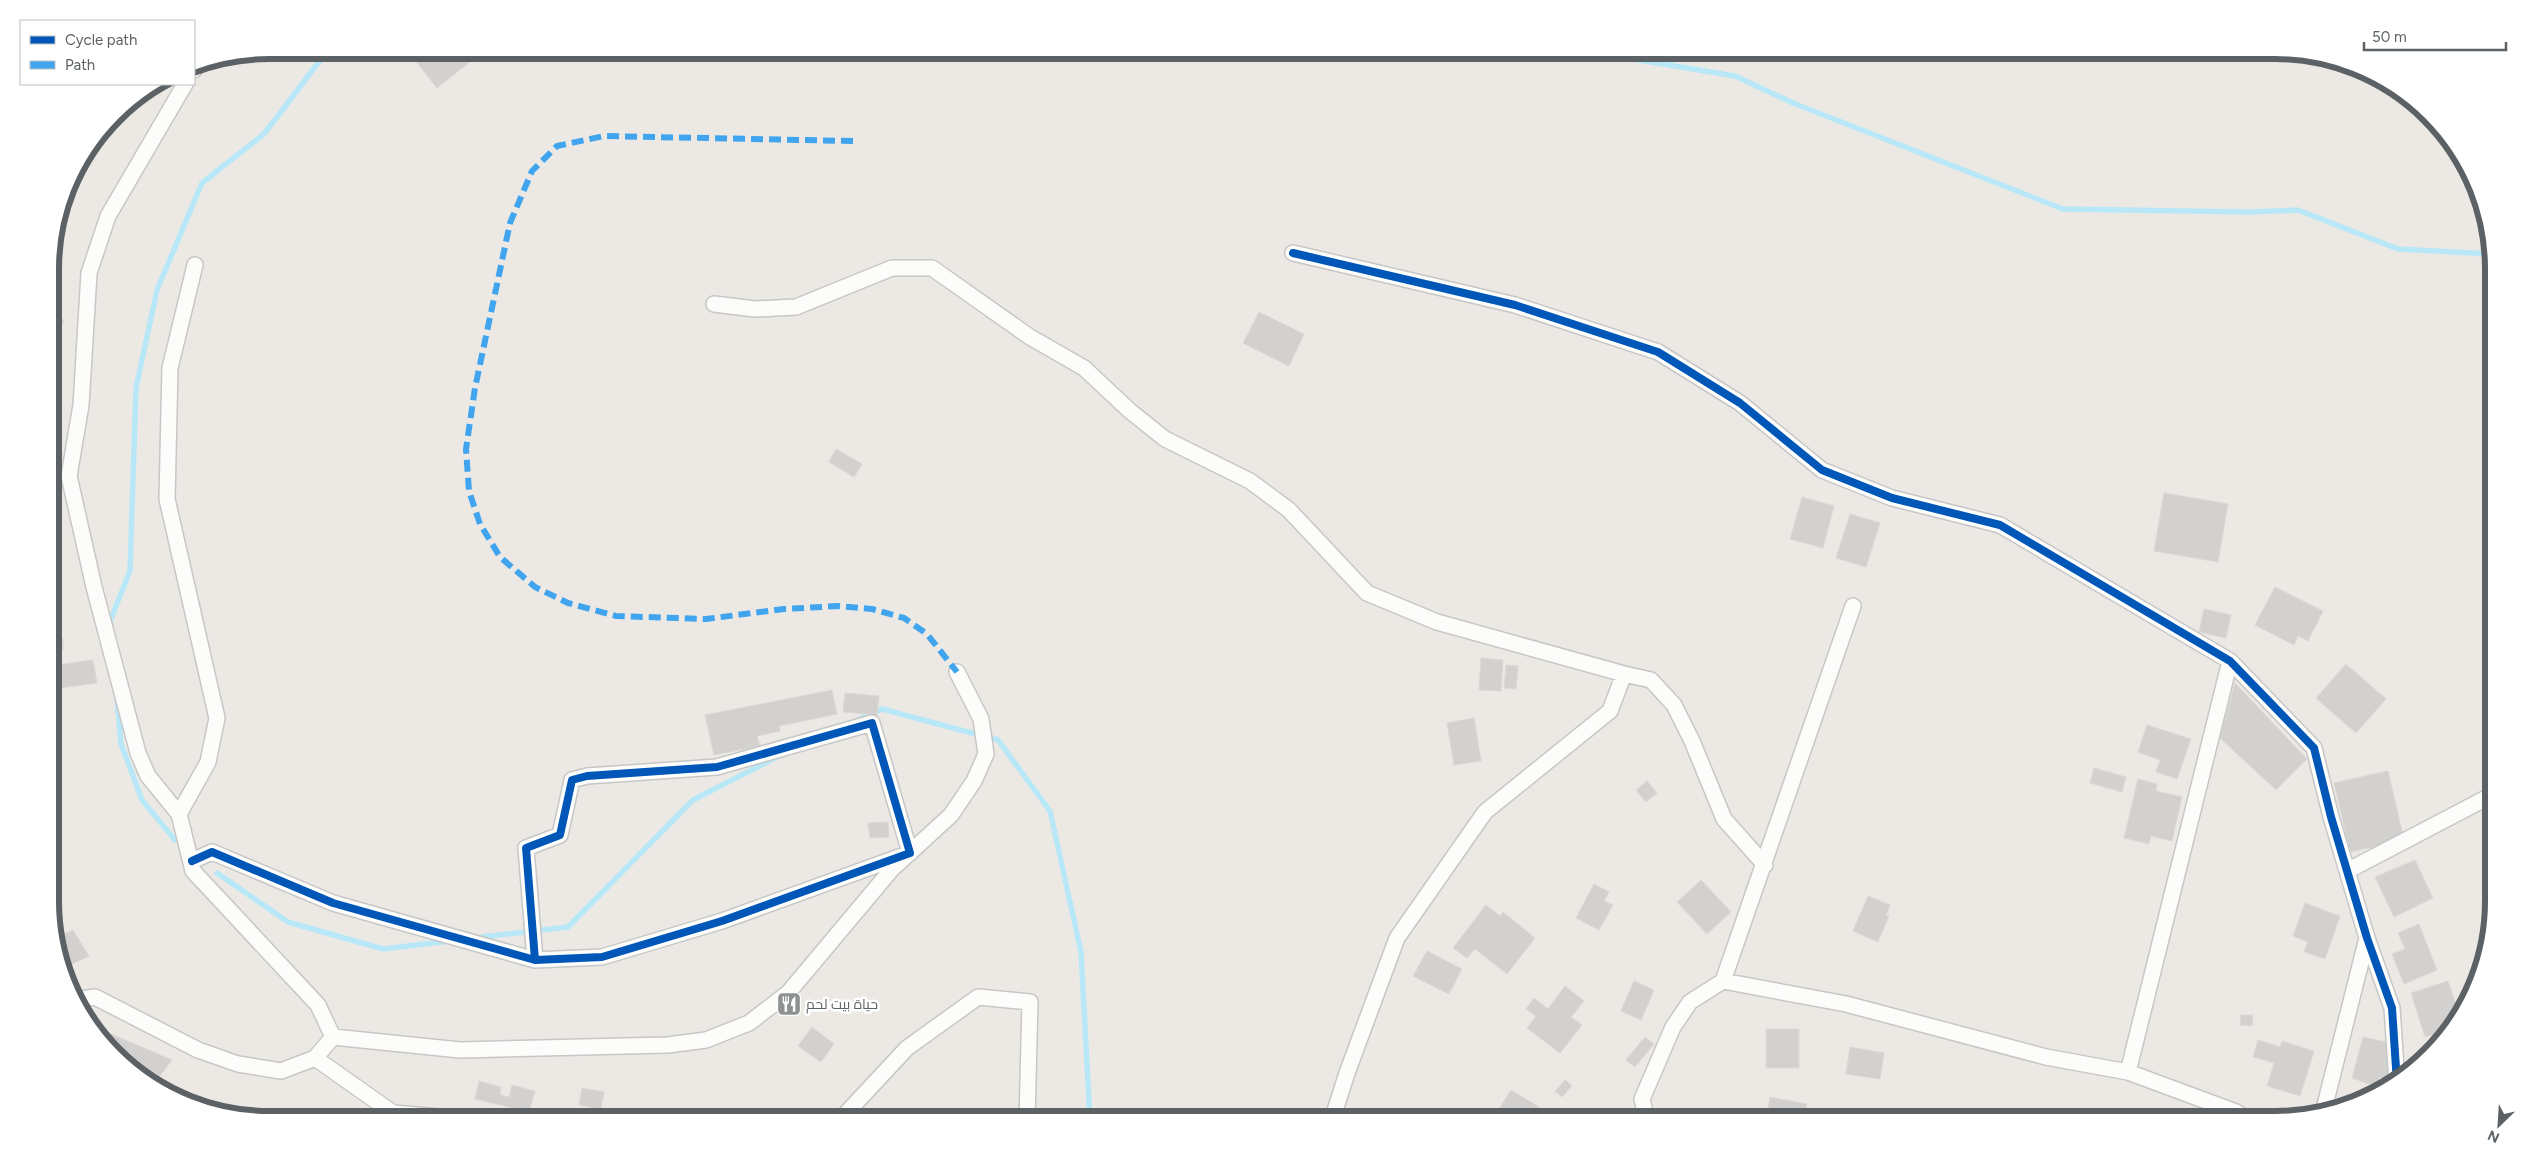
<svg xmlns="http://www.w3.org/2000/svg" width="2544" height="1170" viewBox="0 0 2544 1170" font-family="Figtree,Cairo,sans-serif">
<style>
.lines{fill:none;stroke-linecap:round;stroke-linejoin:round}
.stream{stroke:#b8e8f7;stroke-width:5.5}
.building{fill:#d3d1cf;stroke:#dcd8d4}
.street-casing{stroke:#c7c7c6;stroke-width:18}
.street{stroke:#fcfcfb;stroke-width:15}
.quiet{stroke:#40a5ee;stroke-width:6;stroke-dasharray:12 6;stroke-linecap:butt}
.cycleway-casing{stroke:#fff;stroke-width:11}
.cycleway{stroke:#0057b8;stroke-width:8}
.labels{text-anchor:middle;stroke-width:5;stroke-linejoin:round;paint-order:stroke}
.poi-label{font-size:14px;fill:#5b6164;stroke:#fff;text-anchor:start}
.rim{fill:none;stroke:#5b6164;stroke-width:6}
</style>
<rect width="100%" height="100%" fill="#ece9e5"/>
<g class="lines">
<!-- stream -->
<path class="stream" d="M1390 50H1440
M1506 50 1609 55 1735 76 1793 103 2063 209 2249 212 2298 210 2398 249 2492 254
M111 627 110 621 130 571 136 388 157 290 202 183 264 134 328 50
M117 698 121 744 142 800 175 840
M855 721 882 709 998 740 1050 811 1081 952 1090 1120
M217 873 288 922 383 949 450 941
M474 938 568 927 693 800 781 755"/>
</g>
<!-- building -->
<path class="building" d="M407 50H485L437 88Z
M103 132 87 165 81 162Z
M1259 312 1304 334 1289 366 1243 343Z
M51 315 64 320 51 352Z
M836 449 862 464 854 477 829 462Z
M2164 493 2228 504 2218 562 2154 551Z
M1802 497 1834 506 1823 548 1790 539Z
M1850 514 1880 523 1866 567 1836 558Z
M2275 587 2323 611 2308 641 2298 636 2294 645 2255 625Z
M54 595 58 621H51V596Z
M2204 609 2231 615 2226 638 2199 632Z
M51 639H63V650H51Z
M1481 658 1503 660 1501 691 1479 690Z
M93 660 97 683 52 689 51 666Z
M2346 664 2386 699 2356 733 2316 698Z
M1506 665 1518 666 1516 689 1504 688Z
M2235 683 2307 759 2276 790 2220 738Z
M832 690 837 714 779 726 780 731 757 736 760 746 714 755 705 715Z
M845 693 879 696 877 715 843 712Z
M1474 718 1481 761 1454 765 1447 723Z
M2147 725 2191 739 2177 779 2156 772 2160 760 2138 752Z
M2094 768 2126 777 2122 792 2090 783Z
M2388 771 2404 840 2350 852 2334 783Z
M2138 779 2157 784 2156 791 2182 797 2172 841 2151 836 2149 844 2124 838Z
M1647 781 1657 793 1646 802 1636 790Z
M888 822 889 837 870 838 868 823Z
M2415 860 2433 898 2394 917 2375 877Z
M1701 880 1731 912 1707 934 1677 902Z
M1594 884 1609 892 1604 901 1613 905 1599 930 1576 918Z
M1868 896 1890 905 1886 915 1889 916 1878 942 1853 931Z
M2305 903 2340 916 2325 959 2304 952 2308 942 2293 936Z
M52 905 59 926 52 929Z
M1486 905 1500 916 1503 912 1535 938 1507 974 1475 949 1467 958 1453 948Z
M2419 924 2437 970 2404 984 2392 954 2405 949 2398 933Z
M73 930 89 956 70 965 64 954 59 956 54 939Z
M1427 951 1462 969 1449 994 1413 976Z
M1634 981 1654 990 1641 1020 1621 1011Z
M2448 981 2459 1014 2449 1030 2425 1037 2411 993Z
M1565 986 1584 1001 1571 1017 1582 1025 1560 1053 1527 1028 1536 1016 1526 1009 1534 998 1548 1009Z
M2241 1015H2253L2252 1026 2240 1025Z
M90 1025 172 1060 153 1085 136 1075 95 1034Z
M812 1027 834 1044 821 1062 798 1046Z
M1766 1029H1799V1068H1766Z
M1645 1037 1654 1044 1635 1067 1626 1060Z
M2363 1037 2386 1042 2390 1081 2379 1077 2378 1087 2352 1078Z
M2258 1040 2280 1047 2282 1041 2314 1051 2300 1096 2267 1086 2274 1063 2253 1057Z
M1850 1047 1884 1053 1880 1079 1846 1074Z
M1565 1080 1572 1086 1562 1097 1555 1091Z
M479 1081 501 1087 500 1095 509 1097 512 1085 535 1091 529 1112 475 1099Z
M582 1088 604 1092 601 1109 579 1105Z
M1511 1090 1544 1110 1538 1120H1502L1495 1115Z
M1770 1097 1807 1104 1804 1120H1766Z"/>
<g class="lines">
<defs>
<path id="street" d="M194 70 197 64
M1293 253 1515 305 1658 352 1740 403 1822 470 1892 498 2000 525 2230 661 2314 748 2331 817 2367 938 2392 1008 2397 1083
M195 265 170 368 167 499 217 718 208 762 179 814 193 871 318 1005 333 1037
M714 304 755 309 796 307 892 268H932L1030 337 1084 368 1130 411 1165 439 1250 481 1289 510 1367 593 1437 622 1624 674 1651 680 1674 705 1692 741 1724 819 1765 865
M179 814 148 776 138 753 94 587 69 476 81 405 89 273 108 216 185 84
M192 861 212 852 333 903 535 960 602 957 722 921 910 853 872 723 717 767 587 776 572 780 560 835 526 848 535 960
M2347 871 2494 794
M1723 981 1853 606
M75 1000 95 997 198 1050 238 1064 281 1071 315 1058 333 1037
M333 1037 460 1050 668 1045 706 1040 749 1023 788 993 892 869 951 815 974 781 986 754 981 719 957 672
M315 1058 393 1113 476 1120
M2128 1072 2230 661
M2323 1113 2367 938
M840 1120 907 1048 978 997 1030 1002 1027 1120
M1332 1120 1347 1073 1397 938 1485 812 1610 711 1624 674
M1647 1120 1642 1099 1673 1027 1690 1002 1723 981 1846 1004 2046 1057 2128 1072 2236 1112 2248 1120"/>
</defs>
<!-- street casing -->
<use href="#street" class="street-casing"/>
<!-- street -->
<use href="#street" class="street"/>
<!-- quiet -->
<path class="quiet" d="M853 141 604 136 557 146 532 171 510 223 475 388 466 449 469 491 480 524 500 557 535 587 568 603 616 616 706 619 784 609 838 606 872 609 904 618 927 634 957 672"/>
<defs>
<path id="cycleway" d="M1293 253 1515 305 1658 352 1740 403 1822 470 1892 498 2000 525 2230 661 2314 748 2331 817 2367 938 2392 1008 2397 1083
M192 861 212 852 333 903 535 960 602 957 722 921 910 853 872 723 717 767 587 776 572 780 560 835 526 848 535 960"/>
</defs>
<!-- cycleway casing -->
<use href="#cycleway" class="cycleway-casing"/>
<!-- cycleway -->
<use href="#cycleway" class="cycleway"/>
</g>
<!-- icons -->
<defs>
<symbol id="restaurant-square" viewBox="-11 -11 22 22"><rect x="-9" y="-9" width="18" height="18" rx="4" fill="#8e9191" stroke="#fff"/><path d="M-5-6h1v4h1v-4h1v4h1v-4h1v5L-1.5 .5V6h-2V.5L-5-1ZM5-6V6H3V1.5H1.5Q1.5-4 5-6Z" fill="#fff"/></symbol>
</defs>
<g fill-rule="evenodd">
<use href="#restaurant-square" x="775" y="990" width="28" height="28"/>
</g>
<g class="labels">
<!-- poi labels -->
<g class="poi-label">
<text x="806" y="1009">حياة بيت لحم</text>
</g>
</g>
<!-- crop -->
<path d="M0 0H2544V1170H0ZM269 59H2275A210 210 0 0 1 2485 269V901A210 210 0 0 1 2275 1111H269A210 210 0 0 1 59 901V269A210 210 0 0 1 269 59Z" fill="#fff" fill-rule="evenodd"/>
<path class="rim" d="M269 59H2275A210 210 0 0 1 2485 269V901A210 210 0 0 1 2275 1111H269A210 210 0 0 1 59 901V269A210 210 0 0 1 269 59Z"/>
<!-- legend -->
<rect x="20" y="20" width="175" height="65" fill="#ffffff" stroke="#bdc0c1"/>
<rect x="30" y="36" width="25" height="8" fill="#0057b8" stroke="#bdc0c1"/>
<text x="65" y="45" font-size="15" fill="#5b6164">Cycle path</text>
<rect x="30" y="61" width="25" height="8" fill="#40a5ee" stroke="#bdc0c1"/>
<text x="65" y="70" font-size="15" fill="#5b6164">Path</text>
<!-- north arrow -->
<g transform="translate(2499 1125) rotate(205)" stroke="#ffffff" stroke-width="4" paint-order="stroke">
<path d="M0-4L9 19L0 12L-9 19Z" fill="#5b6164"/>
<text y="-8" font-size="14" font-weight="bold" text-anchor="middle" fill="#5b6164">N</text>
</g>
<!-- scale -->
<path d="M2364 42v8h142v-8" fill="none" stroke="#5b6164" stroke-width="2.5"/>
<text x="2372" y="42" font-size="15" fill="#5b6164" stroke="#ffffff" stroke-width="4" paint-order="stroke">50 m</text>
</svg>
